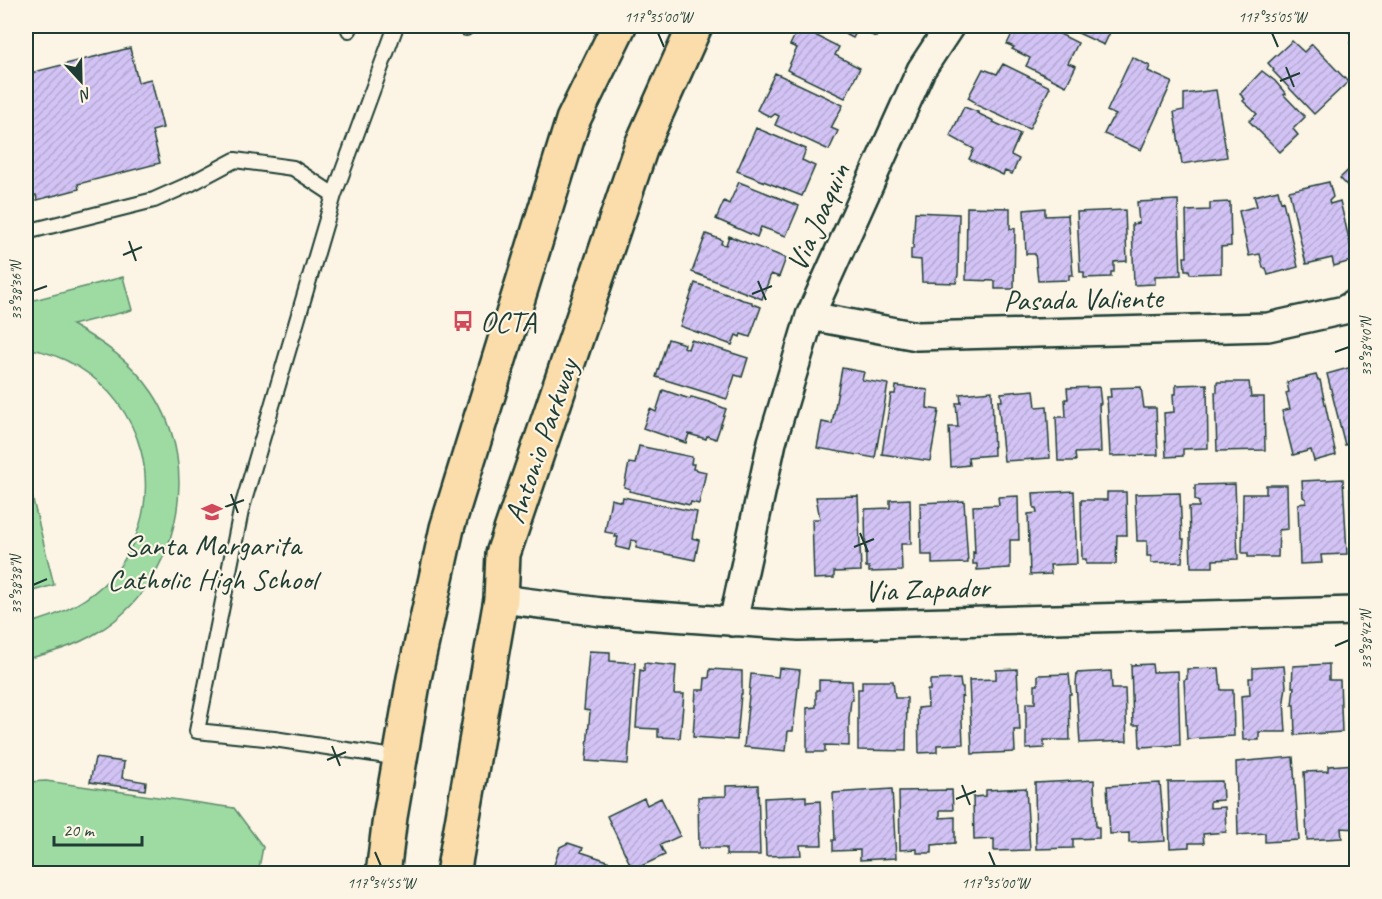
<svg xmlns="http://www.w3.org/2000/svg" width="1382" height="899" viewBox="0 0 1382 899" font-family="Caveat,sans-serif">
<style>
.pitch{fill:#9edba3;stroke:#5e8c6c;stroke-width:1.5}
.building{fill:url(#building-hatch);stroke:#1f3d34;stroke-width:1.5}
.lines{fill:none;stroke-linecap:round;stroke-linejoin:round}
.lane-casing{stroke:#1f3d34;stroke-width:18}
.street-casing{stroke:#1f3d34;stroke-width:32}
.primary-casing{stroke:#1f3d34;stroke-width:38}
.lane{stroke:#fcf5e5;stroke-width:14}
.street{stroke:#fcf5e5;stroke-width:27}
.primary{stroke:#fbddab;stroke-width:33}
.ticks{fill:none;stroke:#1f3d34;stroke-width:2}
.labels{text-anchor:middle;stroke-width:4.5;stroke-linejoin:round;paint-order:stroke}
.street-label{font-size:30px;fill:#1f3d34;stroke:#fcf5e5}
.poi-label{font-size:30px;fill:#1f3d34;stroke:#fcf5e5;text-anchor:start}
.neatline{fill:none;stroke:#1f3d34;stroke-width:2}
.ticks-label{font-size:15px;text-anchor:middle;fill:#1f3d34}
</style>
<defs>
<pattern id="building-hatch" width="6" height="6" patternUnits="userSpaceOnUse" patternTransform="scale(1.5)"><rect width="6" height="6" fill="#d2c3f4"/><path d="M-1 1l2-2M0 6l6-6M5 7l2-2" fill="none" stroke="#b4a8d2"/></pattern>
</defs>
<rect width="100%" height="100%" fill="#fcf5e5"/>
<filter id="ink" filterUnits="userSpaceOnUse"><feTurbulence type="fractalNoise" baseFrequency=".0167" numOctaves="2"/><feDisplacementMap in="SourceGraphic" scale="12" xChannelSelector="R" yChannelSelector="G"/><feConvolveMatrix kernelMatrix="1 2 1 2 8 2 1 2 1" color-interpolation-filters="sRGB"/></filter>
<g filter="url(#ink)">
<!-- pitch -->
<path class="pitch" d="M123 277 132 310 72 325C104 343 131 361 152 392 204 469 178 584 98 632 76 646 51 653 26 659V624C60 616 88 602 112 576 129 557 140 531 144 506 155 429 102 360 26 348V302Z
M26 472 54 585 26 593Z
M46 781 234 808 263 847 258 873H26V782Z"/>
<!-- building -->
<path class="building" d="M830 26H882L876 37 858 29 853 38Z
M1016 26H1044L1078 43 1068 63 1076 66 1066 86 1026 66 1030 58 1012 49 1014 47 1007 44Z
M1063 26H1113L1104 45Z
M1338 26H1356V47L1350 43 1354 35Z
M799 27 839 47 835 55 860 68 845 98 787 70 797 48 790 45Z
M1292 41 1304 52 1312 44 1348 82 1314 114 1273 71 1274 70 1268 63Z
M130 48 138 82 151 79 163 128 152 131 160 163 78 184 79 189 37 200 36 195 26 198V74Z
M1132 57 1150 66 1148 71 1172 82 1141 150 1104 134 1111 120 1116 115 1107 111Z
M1003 64 1050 87 1029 129 974 104 975 102 968 98 983 69 997 74Z
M1262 71 1275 81 1286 94 1284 95 1305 117 1293 129 1298 135 1280 152 1249 121 1257 114 1243 101 1245 99 1240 94Z
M775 73 843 105 831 128 838 131 829 150 775 125 779 116 775 114 771 117 757 110Z
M1216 90 1227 157 1182 164 1174 112 1184 110V94Z
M964 107 978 112 977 113 994 121 993 122 1020 134 1011 155 1019 159 1012 174 1005 171 1003 175 969 159 974 149 950 136Z
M756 128 806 149 802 160 815 166 802 196 737 171Z
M1356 157V195L1340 178 1356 163 1353 160Z
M739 182 799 206 786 236 761 227 757 237 716 219 724 201 729 204Z
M1329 182 1333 197 1329 201 1330 204 1340 201 1354 260 1334 266 1332 258 1306 264 1289 191Z
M1278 190 1281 202 1283 201 1298 267 1268 275 1266 268H1263L1260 254 1249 256 1239 211 1257 206 1254 196Z
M1178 200 1181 275 1155 276V284L1134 285 1132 224 1139 223 1137 202Z
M1230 202 1231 246 1221 247V273L1190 274 1189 270H1185L1184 257H1187L1186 211 1210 210V203Z
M967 207 1010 208V229L1015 228 1014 289H995V281L966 280Z
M1045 208V216L1068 215 1073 275H1069V280L1038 281 1035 254H1026L1024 210Z
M1125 210 1127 261 1114 262V272H1111V277L1084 278V272H1080L1077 212Z
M915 212 959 214 958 275 956 283 922 282 921 260 911 259V249H913Z
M706 234 722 240 721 244 726 245 729 236 786 258 779 277 771 274 762 299 692 272Z
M695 283 743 300 752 302V304L761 307 750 337 741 334 740 337 736 335 732 345 680 326Z
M668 339 685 344 684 347 688 349 691 340 748 358 742 377 735 375 727 399 656 377Z
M1356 357V441L1345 445 1327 374 1352 367 1350 359Z
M842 368 864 372 862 380 888 384 875 458 817 448 822 422 832 424Z
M1316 375 1318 380H1320L1336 455 1314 461 1311 450 1293 455 1282 411 1290 409 1286 393 1289 392 1287 382Z
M1217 382H1249L1251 397H1264L1265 450 1217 451 1215 392H1217Z
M1207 384 1208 448 1183 449V456L1166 457 1164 413 1174 412 1173 394H1176V385Z
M896 386 928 390 927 408 939 410 930 461 882 454 891 394H895Z
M1099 387 1101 404H1099L1101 452 1075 453 1076 461H1058L1056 417H1066L1065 399H1068L1067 388Z
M1141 387 1144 408H1156L1158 455 1110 456 1107 397H1111L1110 388Z
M663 390 690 399 691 397 709 402 726 409 716 439 707 436 706 439 689 434 686 443 643 428 650 409 656 412Z
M1034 390 1036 407 1047 406 1050 458 1004 461 998 401H1002L1001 393Z
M992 391 994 455 968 457 969 465 951 467 949 427H958L956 403H961L960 394Z
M639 446 692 457 691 464H694L693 469 706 472 699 504 691 502 690 505 629 491 630 489 624 487 629 463 635 464Z
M1343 479 1347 554 1321 555 1322 563 1300 564 1298 504 1306 503V499L1303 497 1302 481Z
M1235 484 1238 559 1213 560V567H1191L1189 507H1199V502L1195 500V485Z
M1266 485H1287L1288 529 1279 530 1278 557H1248V553H1242L1243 494H1266Z
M1350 486H1356V554L1355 547H1351Z
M1074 491 1077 564 1050 565 1051 574 1030 575 1028 514 1037 513 1036 508H1034L1033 493Z
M1107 492H1126L1127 535H1117L1116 564H1086V559H1082L1081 500H1107Z
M1180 493 1182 539H1184L1182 562 1151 563V556H1147V541H1137L1135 494Z
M858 496 861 571 834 572V578L814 579 812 519H820L816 497Z
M1018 496 1019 540H1010V568L977 570V564H973V552L975 553 973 506 999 505 998 497Z
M623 497 697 512 692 538 699 540 695 560 636 548 637 541 631 540 629 550 616 547 618 537H615L616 534 605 532 611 499 622 502Z
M910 499 911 544H901L902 571 869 572V567H866L865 509 890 508V500Z
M964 501 968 563 932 564V555H921L920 503Z
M589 651 610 652V661L635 663 628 764 586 761 590 711 584 710Z
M644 663 676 666 674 694H684L680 738 658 737V729L636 728 640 670 644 671Z
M1152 664 1153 672 1178 671 1180 745 1140 747 1139 725H1133L1131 665Z
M1329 664V680H1340L1342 732 1295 735 1294 705H1292L1294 687H1292L1293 666Z
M1284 666 1286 686 1284 701 1286 732H1259V740H1243L1241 696 1250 695 1249 678H1253V668Z
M779 668 800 670 793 731H788L786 751 744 747 751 674 778 677Z
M1219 668 1221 690H1233L1234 736 1187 739 1184 680 1187 679V669Z
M710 669 742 671V694H741L737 740 693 737 696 690H704L705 678H709Z
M1017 669 1020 730H1014L1015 752 972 754 969 680 996 679V670Z
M1111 671 1112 689H1125L1127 741 1080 743 1076 684 1077 673Z
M1069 674 1071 694H1069L1070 740H1044V748L1026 749V703H1035V685H1038V675Z
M960 679 961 687H963V696L961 697 963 744 937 745V752L919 753 918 708 928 707 927 690H930V680Z
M819 680 852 681 853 700H851L849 718V746L825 745V752H807V708L816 707V690H819Z
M862 681H893L895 698H907L906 751 858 750V689H862Z
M1356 692V736H1355L1352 693Z
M1293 757 1299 840 1265 842V833L1238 835 1236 762Z
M95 758 124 762 122 778 146 782 145 790 90 782Z
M1356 764V829L1341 828 1342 838 1307 840 1304 772 1328 771V766Z
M1094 780 1096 827H1099V838L1073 839V848L1036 849 1035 783Z
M1222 781 1223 800 1210 801V808L1225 807 1226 832 1203 834 1204 843H1189V847L1170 848 1168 782Z
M1160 783 1165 841 1129 843V833L1110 834 1107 786Z
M758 785 760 855H726V848H699L698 797 726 796V786Z
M1026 788 1030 850 994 851V839L974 840 973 797 986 796V790Z
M892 789 896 858 860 860V850L833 851V840H835L833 793Z
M952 790 953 810H940V818L955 817V843L932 845V853H917V849L900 850 899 791Z
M806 796V802L820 801 822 845H800L801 855 766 856 764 798Z
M644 798 647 805 661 798 680 836 660 845 665 855 633 870 607 816Z
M568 843 583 848 581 852 608 861 604 874H551L560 847Z"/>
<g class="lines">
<defs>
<path id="lane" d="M396 26 334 195 241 511 197 731 274 739 400 758
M466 26V28
M349 30 351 26
M26 232 154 200 190 184 235 160 293 168 334 195"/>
<path id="street" d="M810 316 917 336 1268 327 1344 310 1356 303
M501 599 601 612 799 626 1356 611
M733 622 772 442 810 316 921 70 950 26"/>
<path id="primary" d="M383 874 390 817 414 678 447 528 573 120 619 26
M453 874 501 599 503 554 641 147 695 26"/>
</defs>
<!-- lane casing -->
<use href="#lane" class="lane-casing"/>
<!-- street casing -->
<use href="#street" class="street-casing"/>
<!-- primary casing -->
<use href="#primary" class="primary-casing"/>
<!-- lane -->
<use href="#lane" class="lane"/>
<!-- street -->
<use href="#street" class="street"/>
<!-- primary -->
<use href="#primary" class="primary"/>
</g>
</g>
<!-- ticks -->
<path class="ticks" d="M658 33 664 47M1272 33 1278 47M1286 67 1294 87M1280 81 1300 73M129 241 136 261M123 255 142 247M758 281 766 300M33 291 47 286M752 294 772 286M1335 352 1349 347M231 494 238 513M225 507 244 500M860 533 868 552M854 547 874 539M33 585 47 579M1335 646 1349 640M332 746 340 766M327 760 346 752M962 785 970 805M956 799 976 791M375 852 381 866M989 852 995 866"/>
<!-- icons -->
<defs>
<symbol id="bus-bare" viewBox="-9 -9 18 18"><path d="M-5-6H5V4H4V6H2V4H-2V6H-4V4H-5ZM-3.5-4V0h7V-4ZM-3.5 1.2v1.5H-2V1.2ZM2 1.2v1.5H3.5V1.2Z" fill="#d1495b" stroke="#fcf5e5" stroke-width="2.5" paint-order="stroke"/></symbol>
<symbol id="school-bare" viewBox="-9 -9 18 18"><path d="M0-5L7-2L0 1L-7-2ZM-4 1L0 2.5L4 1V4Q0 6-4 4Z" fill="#d1495b" stroke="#fcf5e5" stroke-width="2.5" paint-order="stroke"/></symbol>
</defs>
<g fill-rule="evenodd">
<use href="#bus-bare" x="448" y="306" width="30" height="30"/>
<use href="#school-bare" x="197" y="497" width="30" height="30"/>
</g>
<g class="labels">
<!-- street labels -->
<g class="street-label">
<text transform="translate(818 217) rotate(-66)" y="10">Via Joaquin</text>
<text transform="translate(1083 299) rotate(-1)" y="10">Pasada Valiente</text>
<text transform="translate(541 441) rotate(-71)" y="10">Antonio Parkway</text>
<text transform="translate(927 589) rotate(-2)" y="10">Via Zapador</text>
</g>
<!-- poi labels -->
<g class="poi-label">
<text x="480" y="331">OCTA</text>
<text x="212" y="555" text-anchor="middle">Santa Margarita<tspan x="212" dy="34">Catholic High School</tspan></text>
</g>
</g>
<!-- margin -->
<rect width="1382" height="899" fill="none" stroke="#fcf5e5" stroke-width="66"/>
<!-- north arrow -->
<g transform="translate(81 81) rotate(158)" stroke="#fcf5e5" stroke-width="4.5" paint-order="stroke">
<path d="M0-4.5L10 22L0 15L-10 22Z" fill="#1f3d34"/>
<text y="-9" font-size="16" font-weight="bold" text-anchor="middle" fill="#1f3d34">N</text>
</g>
<!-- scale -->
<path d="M54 836v9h88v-9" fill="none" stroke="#1f3d34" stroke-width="3"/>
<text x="63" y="836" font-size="18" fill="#1f3d34" stroke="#fcf5e5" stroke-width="4.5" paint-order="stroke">20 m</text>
<rect x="33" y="33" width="1316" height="833" class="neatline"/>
<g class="ticks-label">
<text x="658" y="22">117°35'00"W</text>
<text x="1272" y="22">117°35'05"W</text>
<text transform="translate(16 291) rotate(-90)" y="5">33°38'36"N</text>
<text transform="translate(1366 347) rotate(-90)" y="5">33°38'40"N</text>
<text transform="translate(16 585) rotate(-90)" y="5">33°38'38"N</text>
<text transform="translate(1366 640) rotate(-90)" y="5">33°38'42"N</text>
<text x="381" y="888">117°34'55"W</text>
<text x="995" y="888">117°35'00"W</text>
</g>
</svg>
